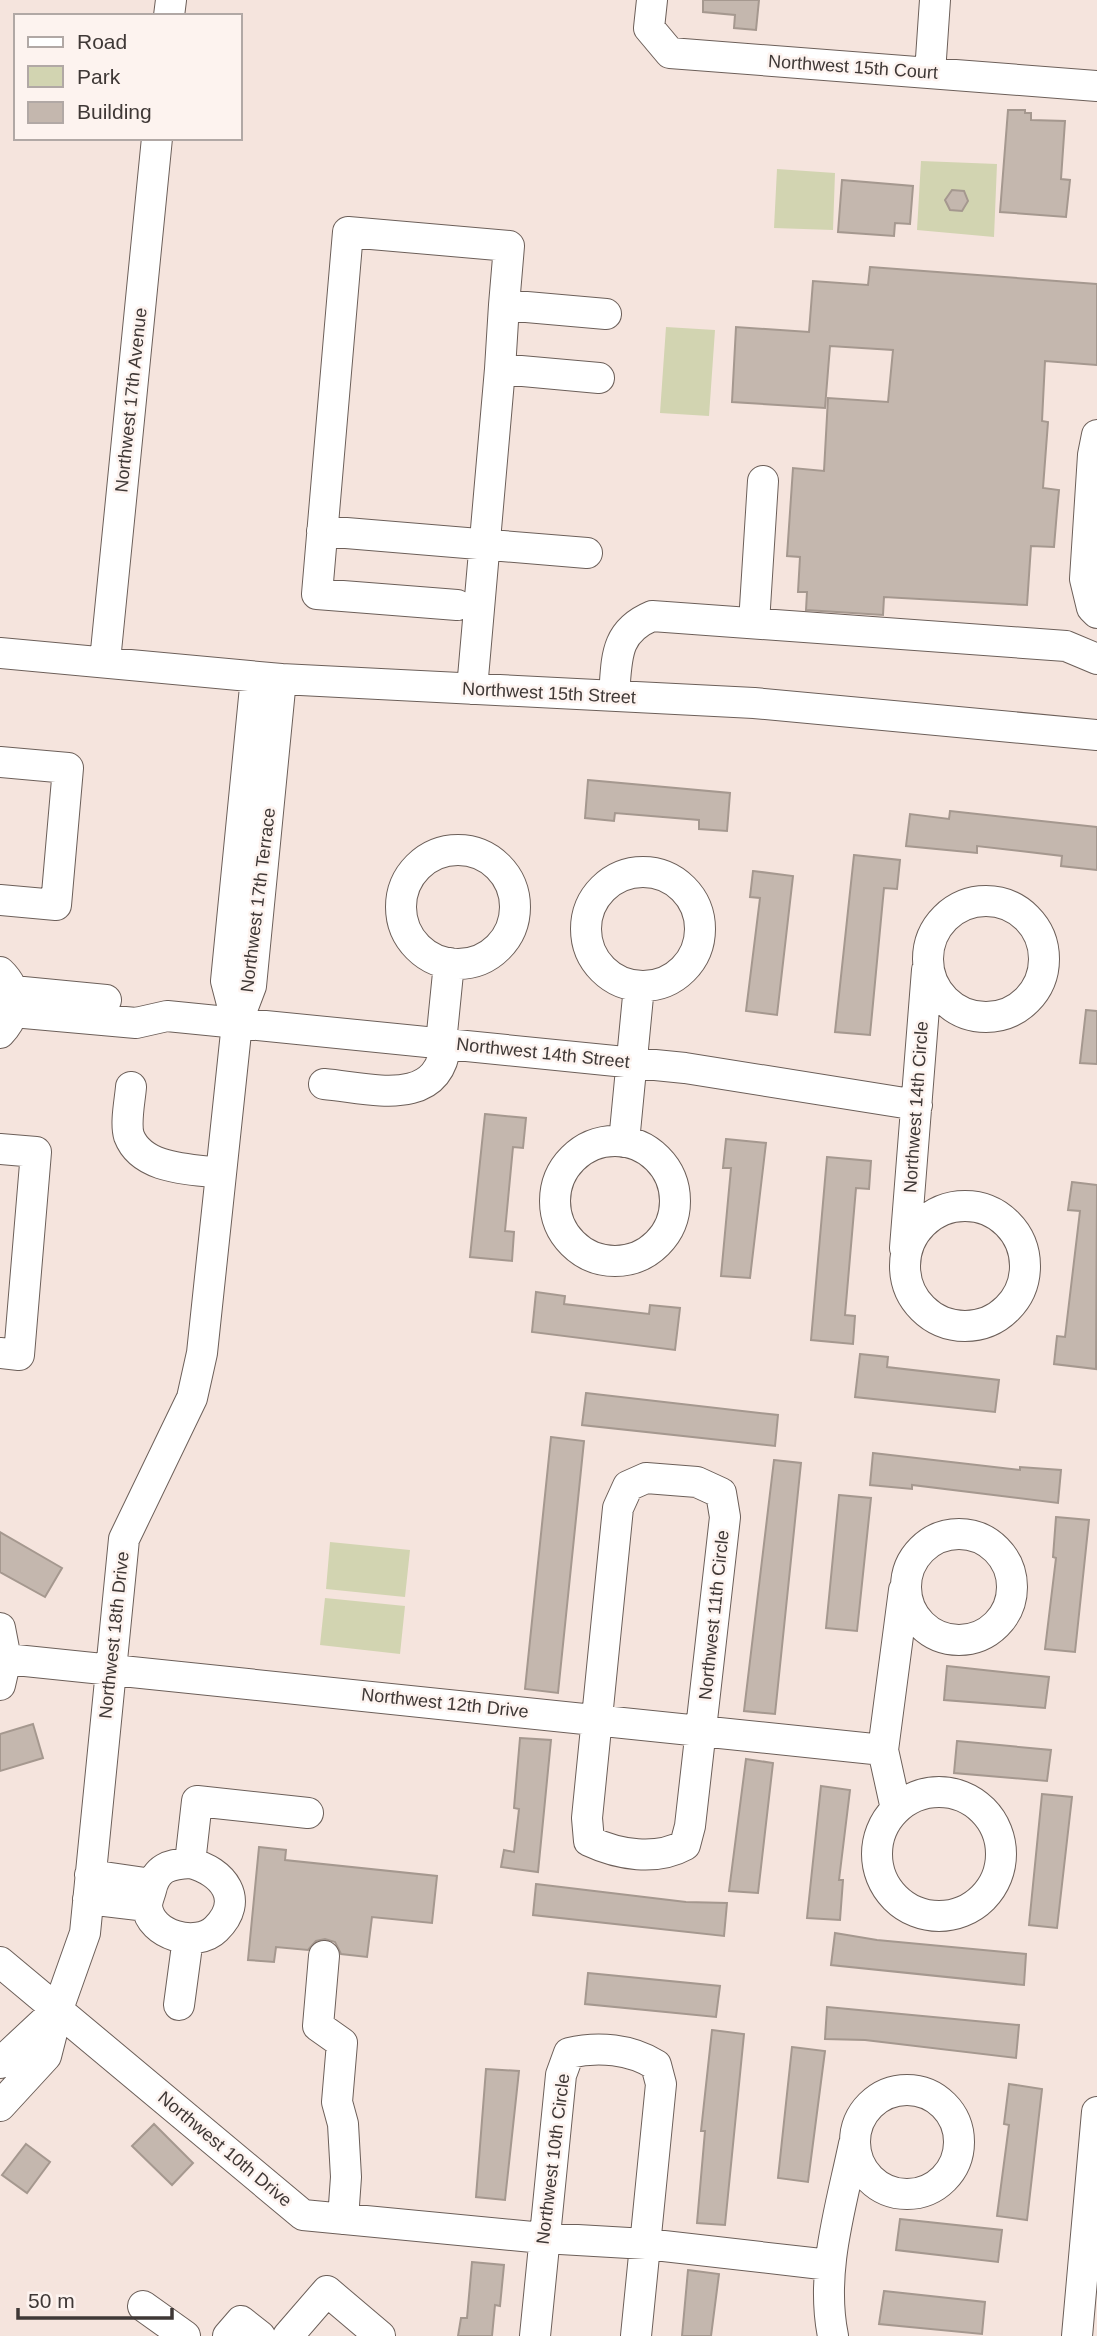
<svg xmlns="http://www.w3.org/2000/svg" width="1097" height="2336" viewBox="0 0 1097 2336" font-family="Helvetica,sans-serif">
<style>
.green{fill:#d2d4b1}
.building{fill:#c4b7ae;stroke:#a5988f;stroke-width:2}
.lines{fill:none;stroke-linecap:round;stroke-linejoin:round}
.minor-casing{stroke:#6c5f59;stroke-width:32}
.minor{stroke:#fff;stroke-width:30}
.labels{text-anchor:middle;stroke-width:5;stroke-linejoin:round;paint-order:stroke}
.street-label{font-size:18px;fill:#3f3836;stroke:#fdf3ef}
</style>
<rect width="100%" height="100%" fill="#f5e4dd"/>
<!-- green -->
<path class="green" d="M921 161 997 164 994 237 917 230Z
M777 169 835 173 833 230 774 228Z
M666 327 715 330 709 416 660 413Z
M330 1542 410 1550 405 1597 326 1589Z
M325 1598 405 1606 400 1654 320 1645Z"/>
<!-- building -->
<path class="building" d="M703 0H759L756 30 734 28 735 15 703 12Z
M1008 110H1025V113H1031V120L1065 121 1061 179 1070 180 1066 217 1000 212Z
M842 180 913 186 910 224 895 223 894 236 838 232Z
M952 190 964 191 968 201 962 211 950 210 945 200Z
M870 267 1097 284V365L1045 361 1042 421 1048 422 1043 488 1059 490 1057 511 1054 547 1031 546 1027 605 884 597 883 615 806 610 807 592H798L800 557 787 556 793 468 824 471 828 398 888 402 893 350 830 346 825 408 732 402 736 327 809 332 813 281 868 285Z
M588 780 730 793 727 831 699 829V820L615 813 614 821 585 818Z
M950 811 1097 827V870L1061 866 1062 856 977 846V853L906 846 910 814 949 819Z
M854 855 900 860 897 889 884 888 870 1035 835 1032Z
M753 871 793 876 777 1015 746 1011 760 898 750 897Z
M1086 1010 1097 1011V1064L1080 1063Z
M485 1114 526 1118 523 1148 513 1147 505 1231 514 1232 512 1261 470 1257Z
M726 1139 766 1143 750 1278 721 1276 731 1168H723Z
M827 1157 871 1161 869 1189 856 1188 845 1315 855 1316 853 1344 811 1340Z
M1072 1182 1097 1185 1096 1369 1054 1364 1057 1336 1065 1337 1080 1211 1068 1210Z
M536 1292 565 1296 564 1304 649 1314 650 1305 680 1308 675 1350 532 1332Z
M860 1354 888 1357 887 1367 999 1380 995 1412 855 1397Z
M586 1393 778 1415 775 1446 582 1425Z
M551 1437 584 1441 558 1693 525 1689Z
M873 1453 1020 1470V1467L1061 1470 1058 1503 912 1485V1489L870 1485Z
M774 1460 801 1463 775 1714 744 1711Z
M839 1495 871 1498 857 1631 826 1628Z
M1056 1517 1089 1520 1075 1652 1045 1649 1056 1558 1053 1557Z
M0 1532 62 1568 45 1597 0 1572Z
M947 1666 1049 1677 1045 1708 944 1700Z
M33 1724 43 1758 0 1771V1734Z
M520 1738 551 1740 538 1872 501 1867 504 1850 514 1852 519 1809 514 1808Z
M957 1741 1051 1750 1047 1781 954 1773Z
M746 1759 773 1763 758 1893 729 1891Z
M821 1786 850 1790 839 1880H843L840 1920 807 1918Z
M1042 1794 1072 1797 1057 1928 1029 1925Z
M259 1847 286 1850 285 1860 437 1876 432 1923 372 1917 367 1957 341 1954 335 1942 325 1939 316 1941 308 1950 276 1947 274 1962 248 1960Z
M536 1884 686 1902 727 1903 724 1936 533 1915Z
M835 1933 877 1940 1026 1954 1024 1985 831 1965Z
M588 1973 720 1986 716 2017 585 2004Z
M827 2007 1019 2025 1016 2058 865 2040 825 2039Z
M712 2030 744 2034 725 2225 697 2223 705 2131H701Z
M792 2047 825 2051 808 2182 778 2178Z
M486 2069 519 2071 505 2200 476 2197Z
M1009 2084 1042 2089 1027 2220 997 2216 1009 2125 1004 2124Z
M154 2124 193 2163 172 2185 132 2146Z
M26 2144 50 2162 27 2193 2 2175Z
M900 2219 1002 2230 998 2262 896 2250Z
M472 2262 504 2265 500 2306 495 2305 492 2336H458L461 2318H467Z
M688 2270 719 2274 711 2336H682Z
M884 2291 985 2302 982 2334 879 2324Z"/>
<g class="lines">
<defs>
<path id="minor" d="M652 0 649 28 670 53 1097 86
M169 16 171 0
M930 73 935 0
M500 369 504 305 606 314
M1097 435 1093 455 1085 579 1092 608 1097 613
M322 531 587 553
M457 605 317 594 348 232 509 246 504 305
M754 623 763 481
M0 653 281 679 754 703 1097 735
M105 661 157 138
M472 689 500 369 599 378
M614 696C617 659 614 632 652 616L1066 646 1097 659
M0 762 68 768 56 905 0 900
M401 907a57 57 0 1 1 114 0a57 57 0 1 1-114 0Z
M586 929a57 57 0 1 1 114 0a57 57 0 1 1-114 0Z
M928 959a58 58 0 1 1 116 0a58 58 0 1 1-116 0Z
M0 972C19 990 18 1014 0 1033
M13 991 106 1000
M13 1012 136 1023 167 1016 685 1068 917 1105
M237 1023 226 981 256 677
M441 1043 449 963
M324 1084C371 1088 439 1110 446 1043
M131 1087C130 1100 125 1123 129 1136 142 1170 191 1169 221 1173
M555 1201a60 60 0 1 1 120 0a60 60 0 1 1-120 0Z
M624 1142 639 986
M0 1149 36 1152 19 1355 0 1353
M905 1266a60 60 0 1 1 120 0a60 60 0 1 1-120 0Z
M905 1248 927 970
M646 1478 697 1482 721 1493 725 1517 690 1826 685 1845C656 1861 619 1855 589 1841L587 1818 618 1508 628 1486Z
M906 1587a53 53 0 1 1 106 0a53 53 0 1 1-106 0Z
M0 1628 6 1659 0 1685
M6 1659 883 1750
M877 1854a62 62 0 1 1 124 0a62 62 0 1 1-124 0Z
M896 1809 883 1750 904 1590
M190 1863C223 1871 246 1900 216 1929 197 1948 150 1936 147 1906 147 1901 150 1894 151 1890 156 1868 169 1864 190 1863Z
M190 1863 197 1801 308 1813
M90 1875 152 1884
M88 1899 147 1906
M324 1956 318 2026 342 2043 337 2102 343 2124 346 2177 343 2219
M0 1962 303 2215 543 2238 646 2244 830 2265
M179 2005 188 1938
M0 2063 58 2009
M855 2142a52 52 0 1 1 104 0a52 52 0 1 1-104 0Z
M0 2106 46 2056 58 2009 85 1933 124 1539 192 1398 202 1353 237 1023 251 986 281 679
M143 2306 185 2336
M228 2336 241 2321 260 2336
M288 2336 327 2291 380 2336
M535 2336 561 2075 569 2053C598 2046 631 2049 656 2065L661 2084 636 2336
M833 2336C820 2272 841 2207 854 2144
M1077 2336 1097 2112"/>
</defs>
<!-- minor casing -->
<use href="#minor" class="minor-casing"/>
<!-- minor -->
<use href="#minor" class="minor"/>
</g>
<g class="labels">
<!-- street labels -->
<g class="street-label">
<text transform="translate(853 67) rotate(4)" y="6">Northwest 15th Court</text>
<text transform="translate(131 400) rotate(-84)" y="6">Northwest 17th Avenue</text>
<text transform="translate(549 693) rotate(3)" y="6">Northwest 15th Street</text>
<text transform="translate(258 900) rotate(-83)" y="6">Northwest 17th Terrace</text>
<text transform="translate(543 1053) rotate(6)" y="6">Northwest 14th Street</text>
<text transform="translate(916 1107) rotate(-86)" y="6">Northwest 14th Circle</text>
<text transform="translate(714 1615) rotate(-84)" y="6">Northwest 11th Circle</text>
<text transform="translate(114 1635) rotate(-84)" y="6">Northwest 18th Drive</text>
<text transform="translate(445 1703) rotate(6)" y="6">Northwest 12th Drive</text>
<text transform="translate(225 2149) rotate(40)" y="6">Northwest 10th Drive</text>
<text transform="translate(553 2159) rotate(-83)" y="6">Northwest 10th Circle</text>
</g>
</g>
<!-- legend -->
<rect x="14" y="14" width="228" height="126" fill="#fdf3ef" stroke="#b1a8a5" stroke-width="2"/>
<rect x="28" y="37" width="35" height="10" fill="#ffffff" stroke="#b1a8a5" stroke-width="2"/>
<text x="77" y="49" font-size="21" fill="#3f3836">Road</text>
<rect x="28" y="66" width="35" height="21" fill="#d2d4b1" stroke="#b1a8a5" stroke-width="2"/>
<text x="77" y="84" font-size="21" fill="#3f3836">Park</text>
<rect x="28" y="102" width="35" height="21" fill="#c4b7ae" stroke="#b1a8a5" stroke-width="2"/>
<text x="77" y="119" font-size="21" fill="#3f3836">Building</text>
<!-- scale -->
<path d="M18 2308v10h154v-10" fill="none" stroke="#3f3836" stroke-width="3.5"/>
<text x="28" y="2308" font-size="21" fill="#3f3836" stroke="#fdf3ef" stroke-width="5" paint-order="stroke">50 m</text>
</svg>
